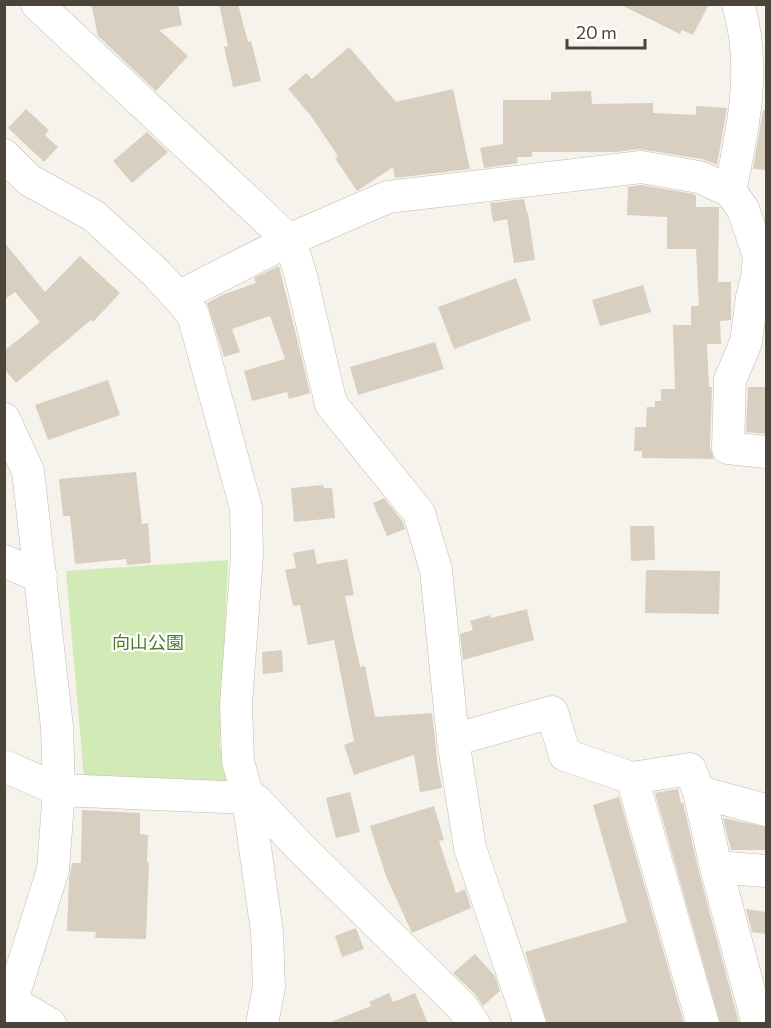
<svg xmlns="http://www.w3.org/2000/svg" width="771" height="1028" viewBox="0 0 771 1028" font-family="Commissioner,'Noto Sans JP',sans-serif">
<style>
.green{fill:#d2eab5}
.building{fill:#d8cfc1}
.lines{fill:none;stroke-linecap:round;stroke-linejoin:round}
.minor-casing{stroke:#c2bbae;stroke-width:33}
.minor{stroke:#fff;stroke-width:32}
.labels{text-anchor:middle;stroke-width:4.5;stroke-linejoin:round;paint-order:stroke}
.park-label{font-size:18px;fill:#4a7f2a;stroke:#fff}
</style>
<rect width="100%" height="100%" fill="#f6f3ec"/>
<!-- green -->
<path class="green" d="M228 560 220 747 229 779 223 787 84 778 66 571Z"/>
<!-- building -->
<path class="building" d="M91 4H178L182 25 159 30 188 56 156 91 98 36Z
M219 4H238L248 42 251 41 261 81 233 87 224 47 228 46Z
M619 4H709L693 35 682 30 680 34Z
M349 47 396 102 453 89 470 169 395 178 393 167 357 191 335 158 338 156 311 116 288 89 306 73 312 79Z
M591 91 592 104 653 103V113L696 115V106L727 108 717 165 702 159 639 149 616 152H532V157H517L518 163 484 168 480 148 503 144V100H551V92Z
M26 109 49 130 45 135 58 147 44 162 8 128Z
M763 110H766V170L753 169Z
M147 132 168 152 132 183 113 161Z
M641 185 694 194 696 196V207H719L718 282H731V320L720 321 721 344H707L709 387H712L710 447 714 459 642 458V451H634L635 427H646L647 407H655V401H661V389H675L673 325H691V306H699L696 249H667V217L627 215 628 187Z
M524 199 527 213H528L535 260 514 263 507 219 493 222 490 203Z
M4 242 45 292 80 256 120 293 93 322 91 320 16 383 4 369V351L40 322 15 292 4 300Z
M279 266 301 355 294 357 301 355 310 393 289 399 287 392 252 401 244 371 285 359 270 316 232 329 240 352 224 357 207 303 222 295 256 283 254 278Z
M516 278 531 320 454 349 438 307Z
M643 285 651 312 600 326 592 300Z
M435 342 444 369 358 395 350 367Z
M108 380 120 415 48 440 35 405Z
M748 387H766V434L746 432Z
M136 472 142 524 148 523 151 563 127 565 126 559 75 564 70 516H63L59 479Z
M323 485 324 488H332L335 518 294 522 291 488Z
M384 498 403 522 405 529 387 536 373 503Z
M630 526H654L655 560 631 561Z
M314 549 317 564 347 559 354 595 345 596 360 667 365 666 375 717 432 713 438 767 442 788 420 792 414 755 354 775 344 745 354 741 334 640 308 645 300 605 293 606 285 570 296 568 293 553Z
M646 570 720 571 719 614 645 613Z
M527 609 534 640 463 660 460 634 473 630 470 621 490 615 491 618Z
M282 650 283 672 263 674 262 652Z
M678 789 681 803H683L699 872 739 1023H720L655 793Z
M350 792 360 832 336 838 326 798Z
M619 797 684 1023H547L525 952 627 922 593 805Z
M434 806 444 840 439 841 456 893 465 889 471 908 412 933 386 876 370 826Z
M82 810 140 813V834L148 835 147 862H149L146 939 95 938 96 932 67 931 69 879 72 863H81Z
M723 818 766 827V850H731Z
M746 909 766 912V934L752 932Z
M356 928 364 949 342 957 335 936Z
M475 954 495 976 500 991 483 1006 475 994 453 973Z
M389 993 393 1002 415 993 428 1023H329L371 1006 369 1002Z"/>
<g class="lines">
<defs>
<path id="minor" d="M37 4 290 241 301 276 331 404 419 513 436 570 453 740 470 848 530 1024
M4 155 29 180 94 216 157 274 193 314 246 508 247 555 236 704 238 761 248 798 267 932 269 987 262 1024
M730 191C743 130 757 66 738 4
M757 278 752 297 746 342 730 380 728 448 766 452
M178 297 300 235 388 197 641 167 699 177 730 191 743 209 759 256 757 278 766 280
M4 419 28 471 57 727 59 790 53 870 12 1000 4 1009
M4 561 41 577
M453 740 552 712 565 755 632 778
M4 766 59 790 248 798 256 800 300 847 462 1007 474 1024
M699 792 766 810
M716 867 766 871
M4 997 50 1024
M703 1024 632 778 690 769 699 792 716 867 758 1024"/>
</defs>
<!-- minor casing -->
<use href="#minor" class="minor-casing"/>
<!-- minor -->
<use href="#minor" class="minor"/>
</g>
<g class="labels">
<!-- park labels -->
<g class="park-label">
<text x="148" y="649">向山公園</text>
</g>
</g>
<!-- border -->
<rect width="771" height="1028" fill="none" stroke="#4b4439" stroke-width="12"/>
<!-- scale -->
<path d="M567 39v9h78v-9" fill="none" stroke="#4b4439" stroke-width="3"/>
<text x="576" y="39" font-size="18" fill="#4b4439" stroke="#ffffff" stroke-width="4.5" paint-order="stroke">20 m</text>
</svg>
